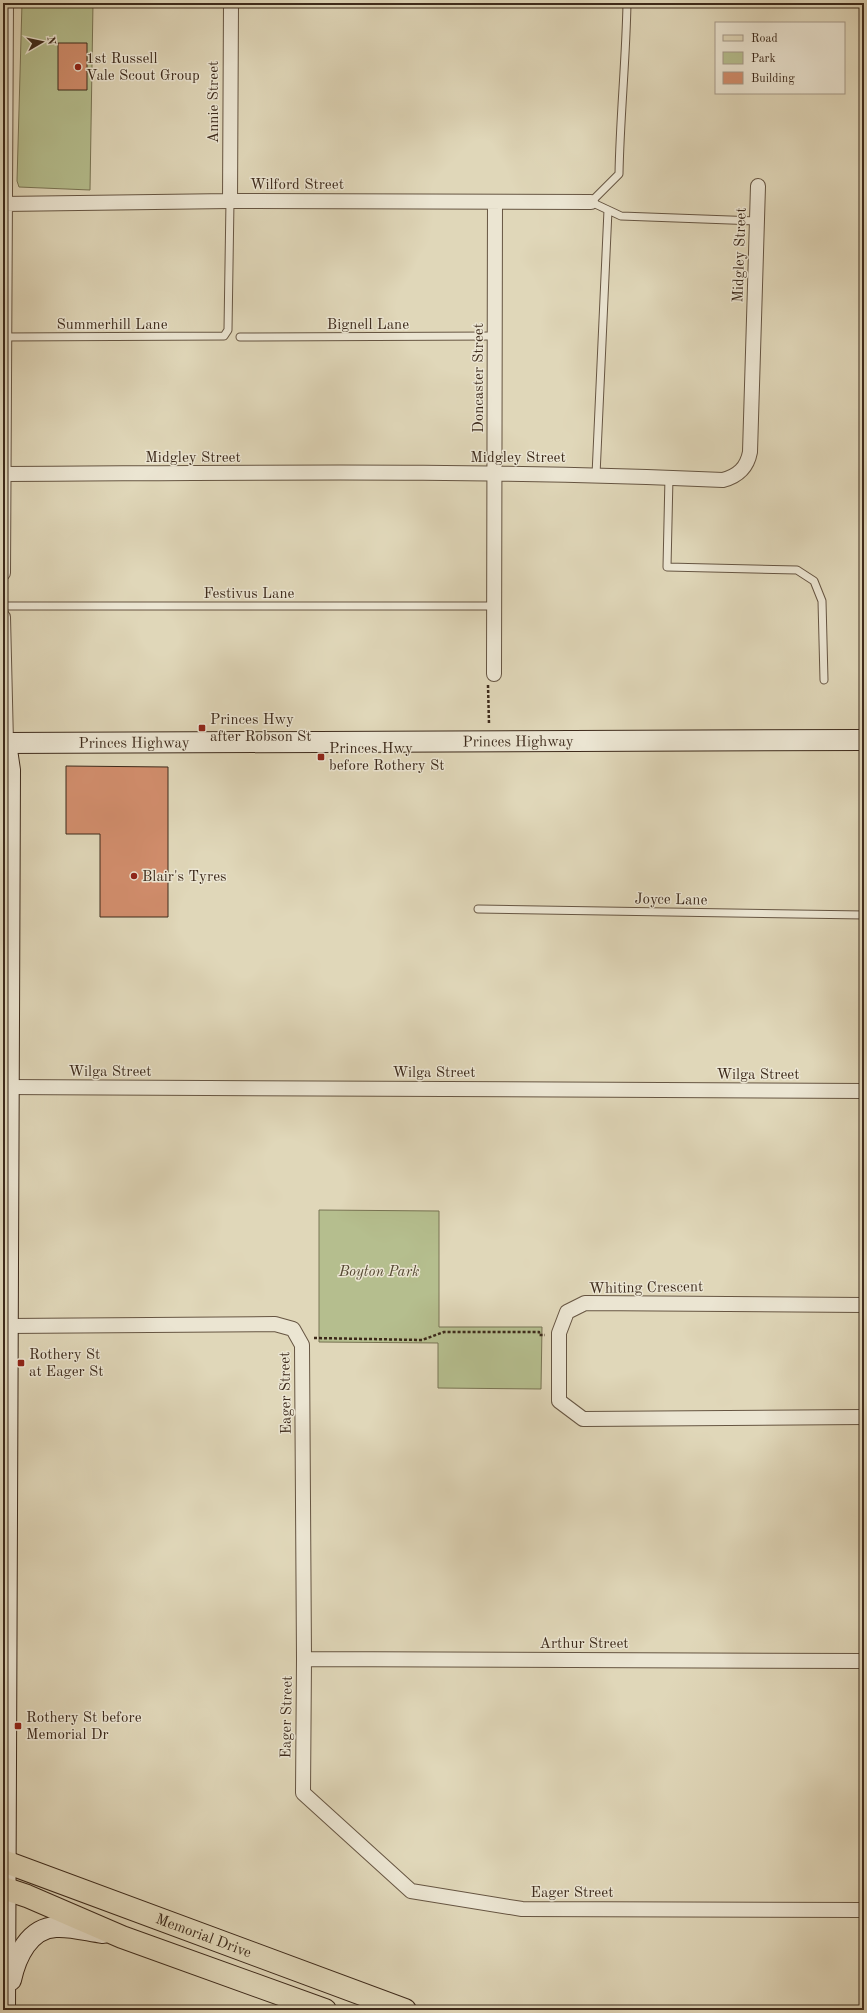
<svg xmlns="http://www.w3.org/2000/svg" width="867" height="2013" viewBox="0 0 867 2013" font-family="'Old Standard TT',serif">
<style>
.green{fill:#b5be8e;stroke:#797454}
.building{fill:#d18d6c;stroke:#3d2a1b}
.lines{fill:none;stroke-linecap:round;stroke-linejoin:round}
.lane-casing{stroke:#665542;stroke-width:9}
.street-casing{stroke:#665542;stroke-width:16}
.secondary-casing{stroke:#3d2a1b;stroke-width:22}
.primary-casing{stroke:#3d2a1b;stroke-width:24}
.path{stroke:#3d2a1b;stroke-width:2.5;stroke-dasharray:3 2;stroke-linecap:butt}
.lane{stroke:#ebe5d2;stroke-width:7}
.street{stroke:#ebe5d2;stroke-width:14}
.secondary{stroke:#ebe5d2;stroke-width:20}
.primary{stroke:#e0d7b9;stroke-width:22}
.poi-dot{fill:#8f2418;stroke:#ebe5d2;stroke-width:1.5}
.labels{text-anchor:middle;stroke-width:3;stroke-linejoin:round;paint-order:stroke}
.poi-label{font-size:15px;fill:#3d2a1b;stroke:#ebe5d2;text-anchor:start}
.street-label{font-size:15px;fill:#3d2a1b;stroke:#ebe5d2}
.park-label{font-size:15px;font-style:italic;fill:#554832;stroke:#ebe5d2}
</style>
<rect width="100%" height="100%" fill="#e0d7b9"/>
<filter id="stains"><feTurbulence type="fractalNoise" baseFrequency=".005" numOctaves="4"/><feColorMatrix values="0 0 0 0 .2 0 0 0 0 .09 0 0 0 0 .02 0 0 0 .5 -.17"/></filter>
<radialGradient id="worn" r=".72"><stop offset=".6" stop-color="#630" stop-opacity="0"/><stop offset="1" stop-color="#630" stop-opacity=".3"/></radialGradient>
<!-- green -->
<path class="green" d="M22 3H93L90 190 19 187 17 181Z
M319 1210 439 1211V1327H542L541 1389 438 1388V1343L319 1342Z"/>
<!-- building -->
<path class="building" d="M58 43H87V90H58Z
M66 766 168 767V917H100V834H66Z"/>
<g class="lines">
<defs>
<path id="lane" d="M627 3C626 60 620 117 619 174L591 202 621 216 757 221
M3 337 224 336 228 330 230 201
M240 337 495 336
M596 475 608 210
M669 477 667 567 797 570 814 581 822 601 824 680
M3 606H494
M478 909 864 915"/>
<path id="street" d="M230 201 231 3
M3 204 230 201 591 202
M3 474C243 473 483 469 723 480 738 476 747 468 750 452L758 186
M3 573 6 3
M3 617 6 743
M494 674 495 203
M3 1087 864 1091
M864 1305 585 1303 567 1312 559 1333V1401L583 1419 864 1417
M7 1326 275 1324 293 1329 302 1345 304 1659 303 1793 411 1891 522 1909 864 1910
M304 1659 864 1661"/>
<g id="secondary">
<path id="s1" d="M3 743 864 740"/>
<path d="M11 1980C16 1957 29 1928 56 1927 71 1926 88 1931 103 1933"/>
<path d="M5 2010 10 770 6 743"/>
</g>
<g id="primary">
<path id="s2" d="M3 1861 405 2010"/>
<path d="M3 1888 27 1896 122 1937 325 2010"/>
</g>
</defs>
<!-- lane casing -->
<use href="#lane" class="lane-casing"/>
<!-- street casing -->
<use href="#street" class="street-casing"/>
<!-- secondary casing -->
<use href="#secondary" class="secondary-casing"/>
<!-- primary casing -->
<use href="#primary" class="primary-casing"/>
<!-- path -->
<path class="path" d="M488 685 489 724
M314 1338 422 1340 444 1332H539V1335H545"/>
<!-- lane -->
<use href="#lane" class="lane"/>
<!-- street -->
<use href="#street" class="street"/>
<!-- secondary -->
<use href="#secondary" class="secondary"/>
<!-- primary -->
<use href="#primary" class="primary"/>
</g>
<!-- markers -->
<g class="poi-dot">
<circle cx="78" cy="67" r="4"/>
<rect x="198" y="724" width="8" height="8" rx="2"/>
<rect x="317" y="753" width="8" height="8" rx="2"/>
<circle cx="134" cy="876" r="4"/>
<rect x="17" y="1359" width="8" height="8" rx="2"/>
<rect x="14" y="1722" width="8" height="8" rx="2"/>
</g>
<g class="labels">
<!-- poi labels -->
<g class="poi-label">
<text x="86" y="63">1st Russell<tspan x="86" dy="17">Vale Scout Group</tspan></text>
<text x="210" y="724">Princes Hwy<tspan x="210" dy="17">after Robson St</tspan></text>
<text x="329" y="753">Princes Hwy<tspan x="329" dy="17">before Rothery St</tspan></text>
<text x="142" y="881">Blair's Tyres</text>
<text x="29" y="1359">Rothery St<tspan x="29" dy="17">at Eager St</tspan></text>
<text x="26" y="1722">Rothery St before<tspan x="26" dy="17">Memorial Dr</tspan></text>
</g>
<!-- street labels -->
<g class="street-label">
<text transform="translate(213 102) rotate(-90)" y="5">Annie Street</text>
<text x="297" y="189">Wilford Street</text>
<text transform="translate(739 255) rotate(-88)" y="5">Midgley Street</text>
<text x="112" y="329">Summerhill Lane</text>
<text x="368" y="329">Bignell Lane</text>
<text transform="translate(478 378) rotate(-90)" y="5">Doncaster Street</text>
<text x="193" y="462">Midgley Street</text>
<text x="518" y="462">Midgley Street</text>
<text x="249" y="598">Festivus Lane</text>
<text dy="5" stroke="none"><textPath href="#s1" startOffset="515">Princes Highway</textPath></text>
<text dy="5" stroke="none"><textPath href="#s1" startOffset="131">Princes Highway</textPath></text>
<text transform="translate(671 899) rotate(1)" y="5">Joyce Lane</text>
<text x="110" y="1076">Wilga Street</text>
<text x="434" y="1077">Wilga Street</text>
<text x="758" y="1079">Wilga Street</text>
<text transform="translate(646 1287) rotate(-1)" y="5">Whiting Crescent</text>
<text transform="translate(285 1393) rotate(-91)" y="5">Eager Street</text>
<text x="584" y="1648">Arthur Street</text>
<text transform="translate(286 1717) rotate(-89)" y="5">Eager Street</text>
<text x="572" y="1897">Eager Street</text>
<text dy="5" stroke="none"><textPath href="#s2" startOffset="214">Memorial Drive</textPath></text>
</g>
<!-- park labels -->
<g class="park-label">
<text x="379" y="1276">Boyton Park</text>
</g>
</g>
<!-- margin -->
<rect width="867" height="2013" fill="none" stroke="#e0d7b9" stroke-width="16"/>
<rect x="4" y="4" width="859" height="2005" fill="none" stroke="#3d2a1b" stroke-width="2"/>
<rect x="8" y="8" width="851" height="1997" fill="none" stroke="#3d2a1b"/>
<!-- legend -->
<rect x="715" y="22" width="130" height="72" fill="#ebe5d2" stroke="#a59a89"/>
<rect x="723" y="35" width="20" height="6" fill="#e0d7b9" stroke="#a59a89"/>
<text x="751" y="42" font-size="12" fill="#3d2a1b">Road</text>
<rect x="723" y="52" width="20" height="12" fill="#b5be8e" stroke="#a59a89"/>
<text x="751" y="62" font-size="12" fill="#3d2a1b">Park</text>
<rect x="723" y="72" width="20" height="12" fill="#d18d6c" stroke="#a59a89"/>
<text x="751" y="82" font-size="12" fill="#3d2a1b">Building</text>
<!-- north arrow -->
<g transform="translate(42 42) rotate(81)" stroke="#ebe5d2" stroke-width="3" paint-order="stroke">
<path d="M0-3L7 15L0 10L-7 15Z" fill="#3d2a1b"/>
<text y="-6" font-size="11" font-weight="bold" text-anchor="middle" fill="#3d2a1b">N</text>
</g>
<rect width="100%" height="100%" filter="url(#stains)"/>
<rect width="100%" height="100%" fill="url(#worn)"/>
</svg>
